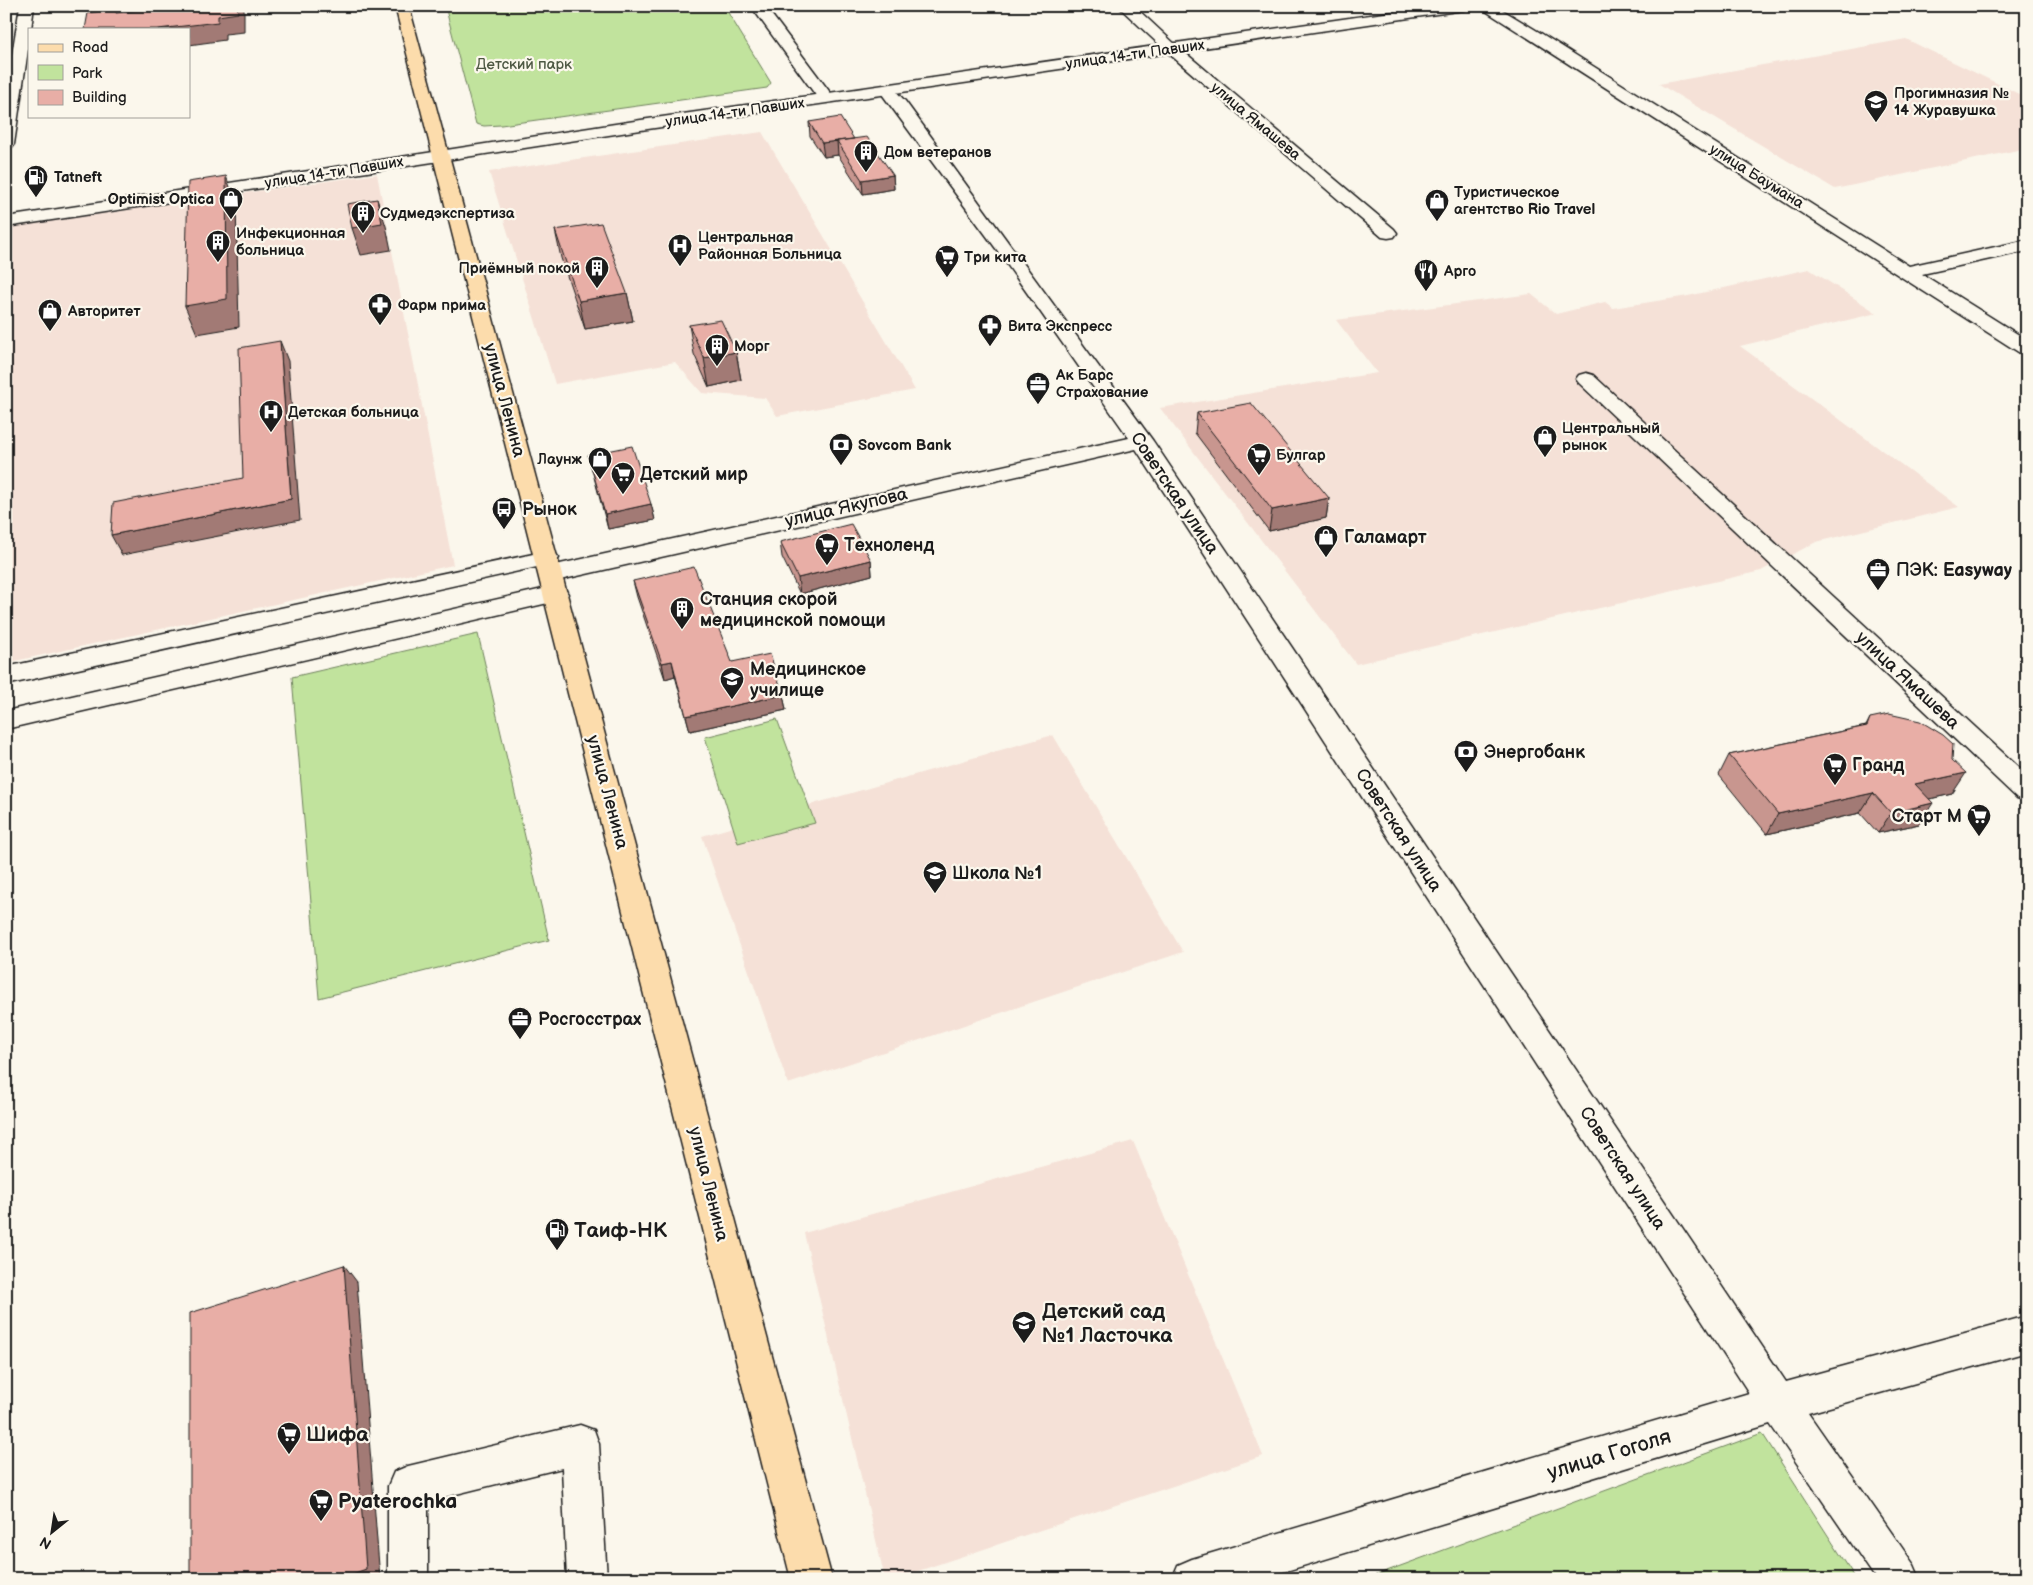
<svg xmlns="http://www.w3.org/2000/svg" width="2033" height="1585" viewBox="0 0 2033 1585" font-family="'Balsamiq Sans',sans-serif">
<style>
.built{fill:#f5e1d7}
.green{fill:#c1e39d;stroke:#6e805c}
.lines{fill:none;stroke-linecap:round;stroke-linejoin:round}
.street-casing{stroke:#1c1c1c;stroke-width:3}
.secondary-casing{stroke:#1c1c1c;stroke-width:3}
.primary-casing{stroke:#1c1c1c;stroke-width:3}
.street{fill:#fbf7ec;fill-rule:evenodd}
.secondary{fill:#fbf7ec;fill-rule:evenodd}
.primary{fill:#fcdcac;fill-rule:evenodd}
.wall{fill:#c8968f;stroke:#1c1c1c}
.shaded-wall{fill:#a27a74;stroke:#1c1c1c}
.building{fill:#e8aea6;stroke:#1c1c1c}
.labels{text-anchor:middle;stroke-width:4.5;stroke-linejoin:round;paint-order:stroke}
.far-street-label{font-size:15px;fill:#1c1c1c;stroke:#fbf7ec}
.far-park-label{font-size:15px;fill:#4e5843;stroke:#fbf7ec}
.far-poi-label{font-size:15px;font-weight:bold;fill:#1c1c1c;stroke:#fbf7ec;text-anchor:start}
.street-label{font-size:18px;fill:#1c1c1c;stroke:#fbf7ec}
.poi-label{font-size:18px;font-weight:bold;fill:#1c1c1c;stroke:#fbf7ec;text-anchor:start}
.near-poi-label{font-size:21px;font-weight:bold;fill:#1c1c1c;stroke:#fbf7ec;text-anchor:start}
.near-street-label{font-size:21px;fill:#1c1c1c;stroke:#fbf7ec}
</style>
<rect width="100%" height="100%" fill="#fbf7ec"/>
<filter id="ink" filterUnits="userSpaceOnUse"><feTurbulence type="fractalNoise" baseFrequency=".02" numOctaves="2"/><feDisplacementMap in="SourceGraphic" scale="10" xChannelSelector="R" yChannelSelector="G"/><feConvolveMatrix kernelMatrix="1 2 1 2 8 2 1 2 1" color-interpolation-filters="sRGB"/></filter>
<g filter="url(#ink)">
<!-- built -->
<path class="built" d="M1906 39 2027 98V148L1835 189 1659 84Z
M762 132 915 390 777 416 765 398 702 393 675 362 555 384 489 172Z
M377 174 453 565 6 663V249L9 227Z
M1809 269 1877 313 1740 346 1959 507 1816 542 1761 571 1356 664 1160 408 1377 373 1336 320 1531 294 1556 314 1605 302 1613 308 1688 296Z
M1053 735 1183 952 788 1084 702 836Z
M1133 1141 1263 1456 894 1579H885L804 1233Z"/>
<!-- green -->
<path class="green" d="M445 6H724L771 83 767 88 501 125 484 126 476 124Z
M478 634 549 940 319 998 292 677Z
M777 719 815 823 738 843 705 737Z
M1762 1433 1856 1579H1365Z"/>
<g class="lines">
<defs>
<path id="street" d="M20 6H34L31 29H29V43L14 144 12 147 6 149V91Z
M751 6H765L832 95 834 98 832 101H820Z
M1118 6H1134L1176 45 1394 229 1397 233 1394 237 1388 238 1382 237 1166 51Z
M1478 6H1496L1539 32 1909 266 2027 240V251L1922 274 2027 340V355L2020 353Z
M887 85 892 87 905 101 1153 441 1786 1382 2027 1316V1352L1808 1413 1914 1565 1920 1579H1876L1770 1424 1260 1579H1172L1178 1565 1192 1559 1749 1393 1136 449 551 582 543 579 539 574 543 569 551 566 1129 438 997 250 879 90 882 87Z
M440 151 446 152 448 156 446 160 6 227V217Z
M1586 373 1593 375 2027 775V801L2017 798 1579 383 1576 379 1579 375Z
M547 551 555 553 559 558 555 563 6 685V667Z
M556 586 565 589 568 594 565 599 6 729V711Z
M580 1425 594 1430 599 1444 607 1579H567L562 1468 428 1501V1579H388V1486L394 1472 408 1466Z"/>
<path id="secondary" d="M1433 6H1471L1464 10 641 130 440 161 434 160 432 156 434 152 440 151 641 120Z"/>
<path id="primary" d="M392 6H406L411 14 832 1579H791L397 14Z"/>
</defs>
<!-- street casing -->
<use href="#street" class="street-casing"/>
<!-- secondary casing -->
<use href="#secondary" class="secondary-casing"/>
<!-- primary casing -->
<use href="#primary" class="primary-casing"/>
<!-- street -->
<use href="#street" class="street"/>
<!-- secondary -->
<use href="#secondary" class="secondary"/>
<!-- primary -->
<use href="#primary" class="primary"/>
</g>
<!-- wall -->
<path class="wall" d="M809 122 854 139 893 175 894 189 863 194 838 155 824 157 810 136Z
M555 230 627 293 633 321 585 329 561 258Z
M689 325 736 352 741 380 709 387 694 354Z
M1197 413 1329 498 1326 518 1269 531 1195 433Z
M588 455 651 504 655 520 608 529Z
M780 542 871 560 872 575 800 594 782 557Z
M633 581 732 662 783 695 786 710 690 731 675 676 665 679 637 597Z
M1870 718 1952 760V794L1929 799 1919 824 1878 833 1860 813 1767 834 1719 775 1729 755 1866 726Z"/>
<!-- shaded-wall -->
<path class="shaded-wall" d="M237 6H253L244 7V32L225 34V40L189 45V29H158L218 16Z
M837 141 838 155 824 157 822 143Z
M893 175 894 189 863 194 862 180Z
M226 176 236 203 239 327 197 334 185 306Z
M377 199 386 226 391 250 361 255 352 228Z
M627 293 633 321 585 329 579 301Z
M280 341 288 361 300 520 122 555 111 535 291 499Z
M736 352 741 380 709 387 704 358Z
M1329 498 1326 518 1269 531 1272 510Z
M651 504 655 520 608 529 605 514Z
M871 560 872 575 800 594 798 578Z
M672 661 675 676 665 679 662 663Z
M783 695 786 710 690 731 686 716Z
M1966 773 1952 794 1902 805 1915 784Z
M1873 793 1860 813 1767 834 1778 814Z
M1933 803 1919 824 1878 833 1891 813Z
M344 1265 357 1282 380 1579H339Z"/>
<!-- building -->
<path class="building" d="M161 6H237L238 13 218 16V22L158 29H85L88 13 116 9V13L161 7Z
M840 117 854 139 822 143 809 122Z
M867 137 893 175 862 180 837 141Z
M226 176 227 299 185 306 188 182Z
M377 199 382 223 352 228 347 204Z
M601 223 627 293 579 301 555 230Z
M721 320 736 352 704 358 689 325Z
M280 341 291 499 111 535 113 503 243 478 239 348Z
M1251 403 1329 498 1272 510 1197 413Z
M632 446 651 504 605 514 588 455Z
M851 524 871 560 798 578 780 542Z
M694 567 732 662 770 654 783 695 686 716 672 661 662 663 633 581Z
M1889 714 1920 721 1943 735 1953 744 1952 760 1966 773 1915 784 1933 803 1891 813 1873 793 1778 814 1729 755 1867 726 1870 718Z
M344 1265 366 1569 339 1579H190V1313Z"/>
</g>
<!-- icons -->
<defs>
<symbol id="school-pin" viewBox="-11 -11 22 30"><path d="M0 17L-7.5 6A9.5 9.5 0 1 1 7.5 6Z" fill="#1c1c1c" stroke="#fbf7ec"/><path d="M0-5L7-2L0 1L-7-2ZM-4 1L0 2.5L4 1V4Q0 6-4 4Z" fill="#fff"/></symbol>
<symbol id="building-pin" viewBox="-11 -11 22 30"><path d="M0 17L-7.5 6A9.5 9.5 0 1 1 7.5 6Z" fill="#1c1c1c" stroke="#fbf7ec"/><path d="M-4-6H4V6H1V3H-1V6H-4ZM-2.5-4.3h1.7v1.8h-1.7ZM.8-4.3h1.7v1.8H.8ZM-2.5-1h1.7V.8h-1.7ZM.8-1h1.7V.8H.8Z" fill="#fff"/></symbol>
<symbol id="fuel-pin" viewBox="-11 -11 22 30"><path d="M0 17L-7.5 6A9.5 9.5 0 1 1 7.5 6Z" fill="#1c1c1c" stroke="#fbf7ec"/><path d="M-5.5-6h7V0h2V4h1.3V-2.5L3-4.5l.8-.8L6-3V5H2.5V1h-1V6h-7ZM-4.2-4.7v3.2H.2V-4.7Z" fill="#fff"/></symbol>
<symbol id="shop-pin" viewBox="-11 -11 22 30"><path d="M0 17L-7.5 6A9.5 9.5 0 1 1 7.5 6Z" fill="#1c1c1c" stroke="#fbf7ec"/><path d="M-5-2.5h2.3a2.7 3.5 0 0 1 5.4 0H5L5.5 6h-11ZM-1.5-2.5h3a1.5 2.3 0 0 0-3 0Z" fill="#fff"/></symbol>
<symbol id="hospital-pin" viewBox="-11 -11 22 30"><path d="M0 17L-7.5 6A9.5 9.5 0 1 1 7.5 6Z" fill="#1c1c1c" stroke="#fbf7ec"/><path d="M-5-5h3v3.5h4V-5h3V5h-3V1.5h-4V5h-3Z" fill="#fff"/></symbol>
<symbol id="supermarket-pin" viewBox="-11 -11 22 30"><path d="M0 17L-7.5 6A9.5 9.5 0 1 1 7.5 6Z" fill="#1c1c1c" stroke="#fbf7ec"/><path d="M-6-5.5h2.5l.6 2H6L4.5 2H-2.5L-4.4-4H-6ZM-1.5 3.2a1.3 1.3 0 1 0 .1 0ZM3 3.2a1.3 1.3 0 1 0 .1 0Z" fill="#fff"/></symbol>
<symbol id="restaurant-pin" viewBox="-11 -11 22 30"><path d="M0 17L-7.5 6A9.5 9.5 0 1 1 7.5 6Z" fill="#1c1c1c" stroke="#fbf7ec"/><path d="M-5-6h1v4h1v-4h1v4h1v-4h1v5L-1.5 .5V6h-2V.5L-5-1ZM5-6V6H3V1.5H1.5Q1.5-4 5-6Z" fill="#fff"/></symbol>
<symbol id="pharmacy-pin" viewBox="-11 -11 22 30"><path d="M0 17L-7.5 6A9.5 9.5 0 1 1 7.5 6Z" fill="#1c1c1c" stroke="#fbf7ec"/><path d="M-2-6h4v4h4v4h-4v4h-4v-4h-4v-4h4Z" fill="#fff"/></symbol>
<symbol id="office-pin" viewBox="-11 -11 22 30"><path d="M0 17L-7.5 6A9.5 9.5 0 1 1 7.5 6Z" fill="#1c1c1c" stroke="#fbf7ec"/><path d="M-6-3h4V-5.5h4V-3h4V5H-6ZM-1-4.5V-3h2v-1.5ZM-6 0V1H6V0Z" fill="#fff"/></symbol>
<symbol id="bank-pin" viewBox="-11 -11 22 30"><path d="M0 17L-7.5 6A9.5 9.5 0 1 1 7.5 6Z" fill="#1c1c1c" stroke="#fbf7ec"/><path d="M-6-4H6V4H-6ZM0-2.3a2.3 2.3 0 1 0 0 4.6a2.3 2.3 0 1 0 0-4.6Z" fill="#fff"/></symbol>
<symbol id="bus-pin" viewBox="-11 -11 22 30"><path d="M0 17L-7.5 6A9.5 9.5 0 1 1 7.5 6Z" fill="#1c1c1c" stroke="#fbf7ec"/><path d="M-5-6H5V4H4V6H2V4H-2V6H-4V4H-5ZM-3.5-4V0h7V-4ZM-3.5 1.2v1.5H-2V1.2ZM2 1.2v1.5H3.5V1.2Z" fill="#fff"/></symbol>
<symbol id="university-pin" viewBox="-11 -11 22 30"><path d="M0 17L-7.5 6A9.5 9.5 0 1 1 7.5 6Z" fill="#1c1c1c" stroke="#fbf7ec"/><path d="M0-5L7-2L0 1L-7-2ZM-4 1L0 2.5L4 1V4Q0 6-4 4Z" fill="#fff"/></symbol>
</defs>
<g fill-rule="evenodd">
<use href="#school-pin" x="1862" y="88" width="28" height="38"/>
<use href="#building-pin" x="852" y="138" width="28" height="38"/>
<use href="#fuel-pin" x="22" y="163" width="28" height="38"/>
<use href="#shop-pin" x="217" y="185" width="28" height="38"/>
<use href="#shop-pin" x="1423" y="187" width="28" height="38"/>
<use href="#building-pin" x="349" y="199" width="28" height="38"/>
<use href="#building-pin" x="204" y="228" width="28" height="38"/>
<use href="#hospital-pin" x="666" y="232" width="28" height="38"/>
<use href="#supermarket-pin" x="933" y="243" width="28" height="38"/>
<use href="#building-pin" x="583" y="254" width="28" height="38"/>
<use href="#restaurant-pin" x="1412" y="257" width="28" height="38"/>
<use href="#pharmacy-pin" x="366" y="291" width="28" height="38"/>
<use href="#shop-pin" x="36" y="297" width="28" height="38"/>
<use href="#pharmacy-pin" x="976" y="312" width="28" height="38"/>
<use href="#building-pin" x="703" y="332" width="28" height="38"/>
<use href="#office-pin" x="1024" y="370" width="28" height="38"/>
<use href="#hospital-pin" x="257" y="398" width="28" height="38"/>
<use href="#shop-pin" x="1531" y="423" width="28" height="38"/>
<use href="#bank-pin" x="827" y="431" width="28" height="38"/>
<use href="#supermarket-pin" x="1245" y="441" width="28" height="38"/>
<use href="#shop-pin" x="586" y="445" width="28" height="38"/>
<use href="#supermarket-pin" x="609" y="460" width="28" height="38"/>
<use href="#bus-pin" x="490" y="495" width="28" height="38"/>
<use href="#shop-pin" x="1312" y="523" width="28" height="38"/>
<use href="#supermarket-pin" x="813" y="531" width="28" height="38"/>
<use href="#office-pin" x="1864" y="556" width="28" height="38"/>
<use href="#building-pin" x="668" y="595" width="28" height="38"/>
<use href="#university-pin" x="718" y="665" width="28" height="38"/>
<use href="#bank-pin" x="1452" y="738" width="28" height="38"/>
<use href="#supermarket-pin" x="1821" y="751" width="28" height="38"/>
<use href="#supermarket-pin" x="1965" y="802" width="28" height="38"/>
<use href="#school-pin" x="921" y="859" width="28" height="38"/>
<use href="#office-pin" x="506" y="1005" width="28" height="38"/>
<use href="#fuel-pin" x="543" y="1216" width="28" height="38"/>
<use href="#school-pin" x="1010" y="1309" width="28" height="38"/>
<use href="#supermarket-pin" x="275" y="1420" width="28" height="38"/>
<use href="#supermarket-pin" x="307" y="1487" width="28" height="38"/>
</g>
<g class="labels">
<!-- far-street labels -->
<g class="far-street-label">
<text transform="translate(1135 54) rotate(-8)" y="5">улица 14-ти Павших</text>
<text transform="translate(735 112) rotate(-8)" y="5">улица 14-ти Павших</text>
<text transform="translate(1256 121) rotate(40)" y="5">улица Ямашева</text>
<text transform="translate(334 172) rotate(-9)" y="5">улица 14-ти Павших</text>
<text transform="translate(1757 176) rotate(32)" y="5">улица Баумана</text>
</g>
<!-- far-park labels -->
<g class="far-park-label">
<text x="524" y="69">Детский парк</text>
</g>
<!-- far-poi labels -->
<g class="far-poi-label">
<text x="1894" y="98">Прогимназия №<tspan x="1894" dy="17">14 Журавушка</tspan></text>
<text x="884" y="157">Дом ветеранов</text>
<text x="54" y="182">Tatneft</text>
<text x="1454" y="197">Туристическое<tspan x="1454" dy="17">агентство Rio Travel</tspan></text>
<text x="214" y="204" text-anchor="end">Optimist Optica</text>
<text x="380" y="218">Судмедэкспертиза</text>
<text x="236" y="238">Инфекционная<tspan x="236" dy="17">больница</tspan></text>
<text x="698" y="242">Центральная<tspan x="698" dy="17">Районная Больница</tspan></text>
<text x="964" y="262">Три кита</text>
<text x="580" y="273" text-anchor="end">Приёмный покой</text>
<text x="1444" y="276">Арго</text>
<text x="398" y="310">Фарм прима</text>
<text x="68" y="316">Авторитет</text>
<text x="1008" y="331">Вита Экспресс</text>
<text x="734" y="351">Морг</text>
<text x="1056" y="380">Ак Барс<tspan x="1056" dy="17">Страхование</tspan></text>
<text x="288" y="417">Детская больница</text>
<text x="1562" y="433">Центральный<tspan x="1562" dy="17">рынок</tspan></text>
<text x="858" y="450">Sovcom Bank</text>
<text x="1276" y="460">Булгар</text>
<text x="582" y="464" text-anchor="end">Лаунж</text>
</g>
<!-- street labels -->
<g class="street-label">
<text transform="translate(505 400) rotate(75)" y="6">улица Ленина</text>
<text transform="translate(1175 493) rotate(56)" y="6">Советская улица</text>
<text transform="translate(846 507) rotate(-13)" y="6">улица Якупова</text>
<text transform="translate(1908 680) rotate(43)" y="6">улица Ямашева</text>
<text transform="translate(608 792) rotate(75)" y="6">улица Ленина</text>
<text transform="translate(1399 830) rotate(57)" y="6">Советская улица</text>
<text transform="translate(1623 1168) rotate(57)" y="6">Советская улица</text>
<text transform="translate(709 1184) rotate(76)" y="6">улица Ленина</text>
</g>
<!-- poi labels -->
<g class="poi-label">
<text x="640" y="480">Детский мир</text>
<text x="522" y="515">Рынок</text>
<text x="1344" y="543">Галамарт</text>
<text x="844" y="551">Техноленд</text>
<text x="1896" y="576">ПЭК: Easyway</text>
<text x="700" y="605">Станция скорой<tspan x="700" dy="21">медицинской помощи</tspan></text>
<text x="750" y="675">Медицинское<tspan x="750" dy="21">училище</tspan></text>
<text x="1484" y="758">Энергобанк</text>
<text x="1852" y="771">Гранд</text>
<text x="1962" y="822" text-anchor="end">Старт М</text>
<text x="952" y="879">Школа №1</text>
<text x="538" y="1025">Росгосстрах</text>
</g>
<!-- near-poi labels -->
<g class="near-poi-label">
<text x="574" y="1237">Таиф-НК</text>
<text x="1042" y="1318">Детский сад<tspan x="1042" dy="24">№1 Ласточка</tspan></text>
<text x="306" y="1441">Шифа</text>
<text x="338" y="1508">Pyaterochka</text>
</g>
<!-- near-street labels -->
<g class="near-street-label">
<text transform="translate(1609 1454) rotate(-17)" y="7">улица Гоголя</text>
</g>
</g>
<!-- margin -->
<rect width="2033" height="1585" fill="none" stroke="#fbf7ec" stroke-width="25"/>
<rect x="12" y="12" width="2008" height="1560" fill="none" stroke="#1c1c1c" stroke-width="2" filter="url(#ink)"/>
<!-- legend -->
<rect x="28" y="28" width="162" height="90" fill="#fbf7ec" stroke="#a29f99"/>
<rect x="38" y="44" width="25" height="8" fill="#fcdcac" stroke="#a29f99"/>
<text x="72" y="52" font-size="15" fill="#1c1c1c">Road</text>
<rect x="38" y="65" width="25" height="15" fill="#c1e39d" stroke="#a29f99"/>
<text x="72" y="78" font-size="15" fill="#1c1c1c">Park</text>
<rect x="38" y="90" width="25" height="15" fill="#e8aea6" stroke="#a29f99"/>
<text x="72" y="102" font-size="15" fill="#1c1c1c">Building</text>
<!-- north arrow -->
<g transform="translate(52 1532) rotate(210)" stroke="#fbf7ec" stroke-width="4" paint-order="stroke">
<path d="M0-4L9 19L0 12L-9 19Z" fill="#1c1c1c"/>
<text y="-8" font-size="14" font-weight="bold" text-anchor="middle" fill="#1c1c1c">N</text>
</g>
</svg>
